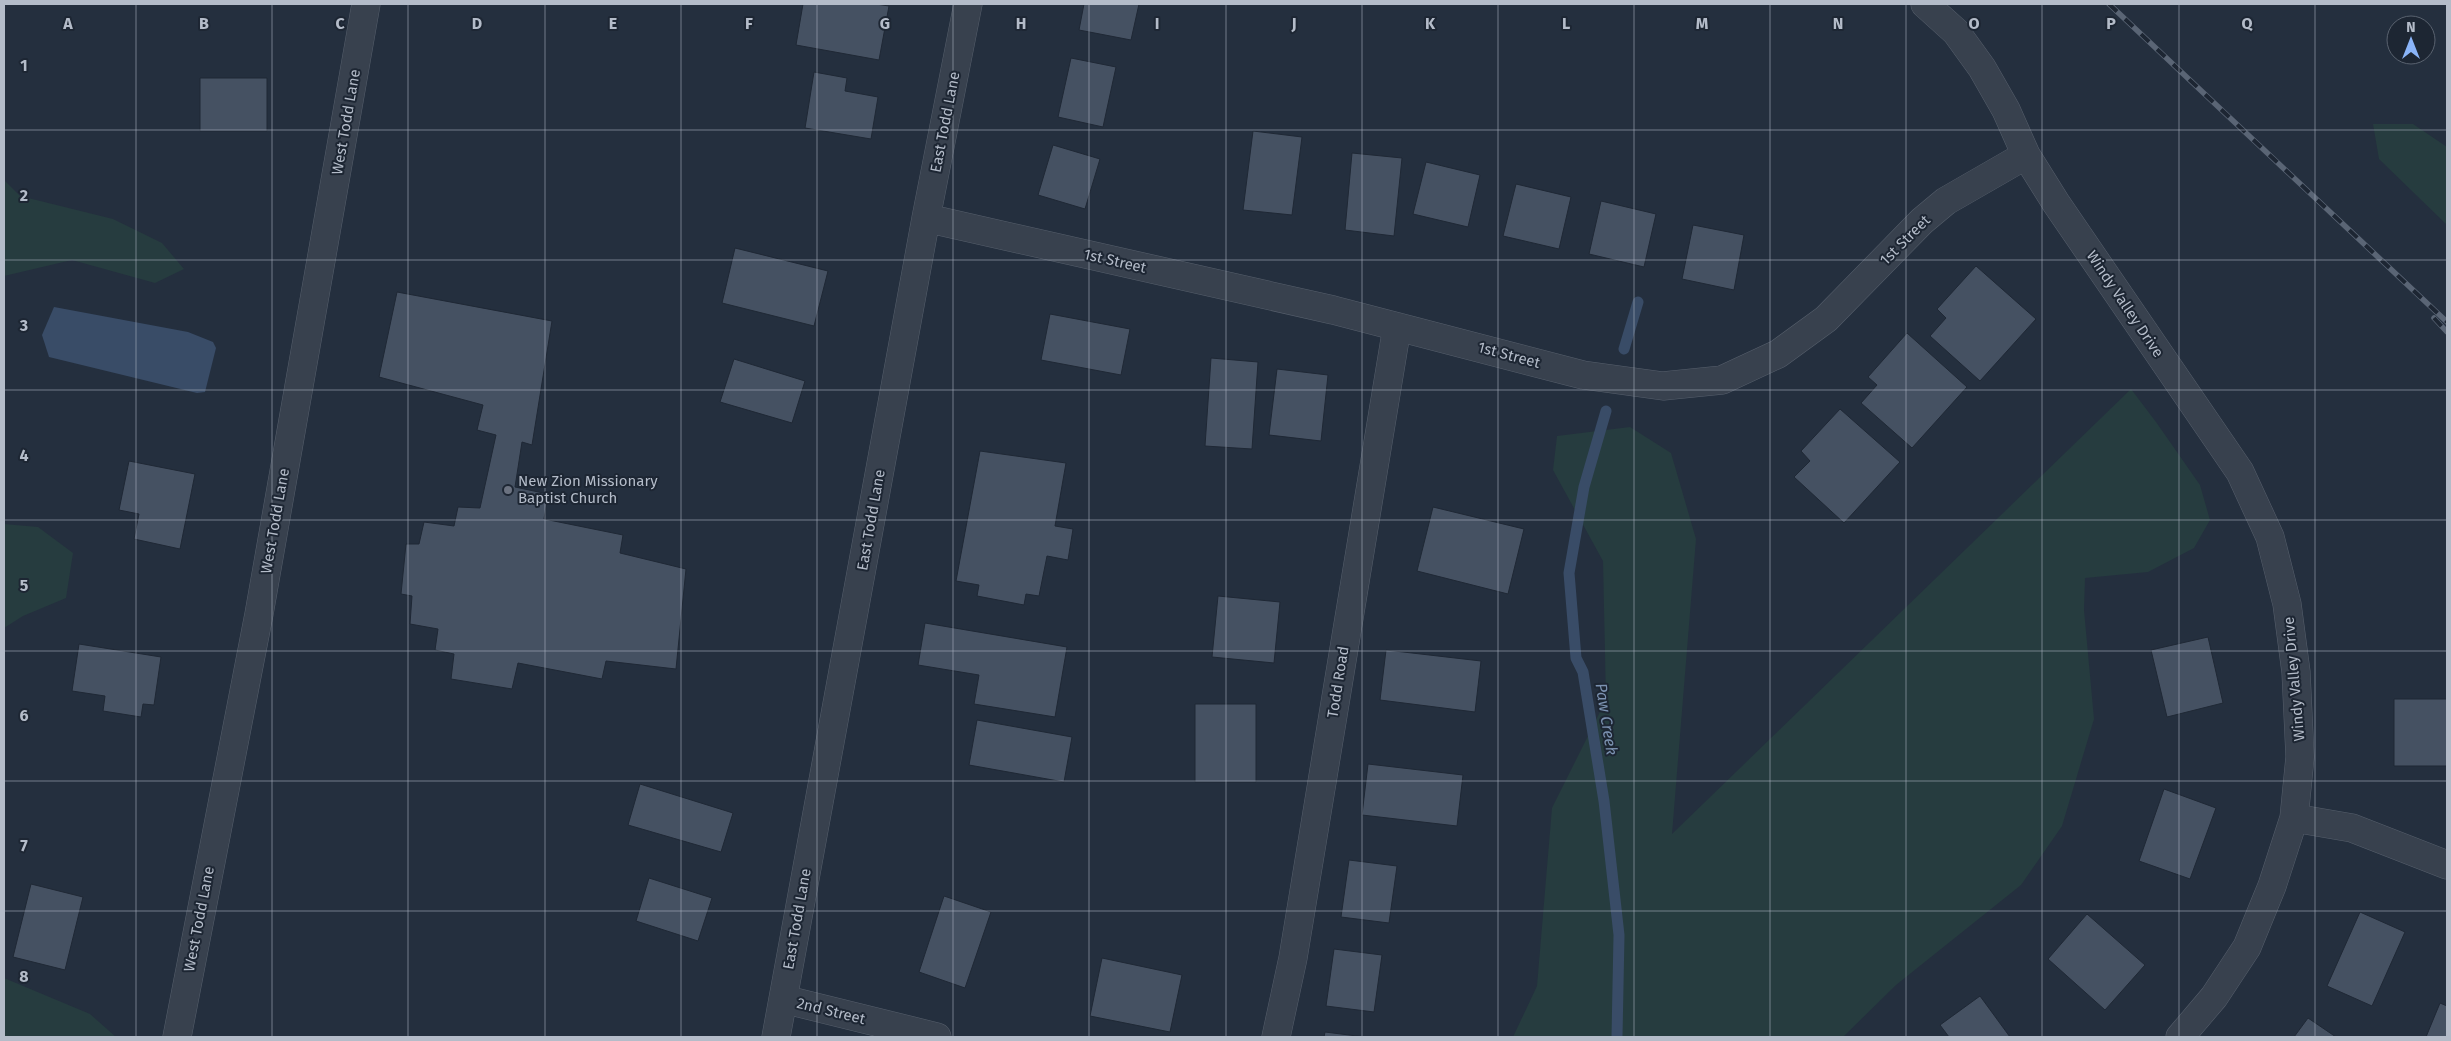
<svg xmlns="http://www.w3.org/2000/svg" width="2451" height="1041" viewBox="0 0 2451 1041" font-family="'Fira Sans',sans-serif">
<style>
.green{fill:#263c3f}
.water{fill:#394c67}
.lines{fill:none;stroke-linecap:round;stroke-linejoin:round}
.stream{stroke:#394c67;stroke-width:11}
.building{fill:#455162;stroke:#1f2835}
.street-casing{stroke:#565f6c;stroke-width:29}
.street{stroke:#38414e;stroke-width:28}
.rail-casing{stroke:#5a6575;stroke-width:5.5}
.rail{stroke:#1d2633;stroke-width:4;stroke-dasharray:11;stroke-linecap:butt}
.grid{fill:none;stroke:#b4bcc9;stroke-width:1;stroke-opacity:0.55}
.worship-dot{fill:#6b7280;stroke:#1d2633;stroke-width:2}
.labels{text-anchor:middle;stroke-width:4;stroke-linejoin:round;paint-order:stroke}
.street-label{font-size:15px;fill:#b4bcc9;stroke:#1d2633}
.poi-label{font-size:15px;fill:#b4bcc9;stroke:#1d2633;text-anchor:start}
.water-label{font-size:16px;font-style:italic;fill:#7c92b1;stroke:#1d2633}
.grid-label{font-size:16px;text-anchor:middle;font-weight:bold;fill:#b4bcc9;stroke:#1d2633;stroke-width:4;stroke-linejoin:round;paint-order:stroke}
</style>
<rect width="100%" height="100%" fill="#242f3e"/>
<!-- green -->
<path class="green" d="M2373 124H2413L2447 147V225L2379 159Z
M4 180 20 196 113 219 162 243 184 269 155 283 72 260 4 276Z
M2131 389 2156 422 2200 485 2210 520 2194 548 2148 572 2085 578 2084 610 2094 719 2062 826 2021 885 1896 985 1843 1037H1513L1537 986 1552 808 1606 700 1603 561 1553 470 1557 436 1630 427 1671 453 1696 539 1672 834Z
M4 524 38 527 73 553 66 598 23 616 4 628Z
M4 978 90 1014 116 1037H4Z"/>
<!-- water -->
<path class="water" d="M54 307 188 332 213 342 216 348 205 392 197 393 49 357 42 335Z"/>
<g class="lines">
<!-- stream -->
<path class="stream" d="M1624 349 1638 302
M1606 411 1584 487 1569 573 1576 658 1583 672 1604 801 1619 935 1617 1037"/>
</g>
<!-- building -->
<path class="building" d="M803 4H876L889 6 879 60 796 45Z
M1084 4H1139L1131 40 1079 30Z
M1071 58 1116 67 1103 127 1058 117Z
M814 72 847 78 845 91 878 97 871 139 805 128Z
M200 78H267V131H200Z
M1253 131 1302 137 1292 215 1243 210Z
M1053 145 1100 159 1085 209 1038 195Z
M1352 153 1402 158 1394 236 1345 230Z
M1426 162 1480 175 1468 227 1413 214Z
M1516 184 1571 197 1559 249 1503 236Z
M1601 201 1656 214 1644 267 1589 254Z
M1693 225 1744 235 1734 290 1682 279Z
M735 248 828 271 814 326 722 303Z
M1976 266 2036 319 1980 381 1930 336 1946 318 1937 309Z
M397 292 552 321 532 445 522 442 515 487 548 494 544 519 623 535 620 553 686 569 676 669 606 661 602 679 518 663 512 689 451 679 454 654 435 650 438 629 410 624 412 596 401 594 406 544H419L424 522 454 526 458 507 480 508 496 435 477 430 483 405 379 377Z
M1050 314 1130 329 1121 375 1041 360Z
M1907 333 1967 387 1912 448 1861 403 1877 385 1868 377Z
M1211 358 1258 362 1252 449 1205 446Z
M734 359 805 381 792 423 720 402Z
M1277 369 1328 375 1321 441 1269 435Z
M1840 409 1900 462 1844 523 1794 477 1810 461 1801 451Z
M980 451 1066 463 1055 526 1073 529 1068 560 1047 556 1039 596 1026 594 1024 605 977 596 979 585 956 581Z
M129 461 195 474 180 549 134 539 139 514 119 510Z
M1433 507 1524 529 1508 594 1417 571Z
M1218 596 1280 602 1274 663 1212 657Z
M925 623 1067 647 1055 717 974 704 979 675 918 665Z
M2208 637 2223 703 2167 717 2151 650Z
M79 644 161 657 154 705 143 704 141 717 103 711 105 696 72 691Z
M1386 650 1481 661 1475 712 1380 700Z
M2394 699H2447V766H2394Z
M1195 704H1256V782H1195Z
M977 720 1072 737 1064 782 969 765Z
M1368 764 1463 775 1457 826 1362 815Z
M640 784 733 813 721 852 628 825Z
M2164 789 2216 808 2190 879 2139 861Z
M1349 860 1397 866 1389 923 1341 917Z
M649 878 712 898 698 941 636 921Z
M31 884 83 897 65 970 13 957Z
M944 896 991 912 965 988 919 972Z
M2360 912 2405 932 2372 1006 2327 986Z
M2087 914 2145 965 2105 1010 2048 959Z
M1334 949 1382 955 1374 1012 1326 1006Z
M1102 958 1182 975 1170 1032 1090 1016Z
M1980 996 2010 1037H1949L1940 1025Z
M2440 1003 2447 1006V1037H2426Z
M2308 1018 2336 1037H2294Z
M1325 1032 1365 1037H1324Z"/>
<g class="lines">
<defs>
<path id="street" d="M1925 4 1956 32 1982 68 2006 110 2026 155 2056 203 2240 472 2270 537 2287 604 2296 672 2300 757 2294 818 2272 886 2247 947 2214 997 2180 1037
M926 218 1333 310 1583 375 1663 386 1722 380 1778 354 1826 319 1922 221 1946 201 2026 155
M2294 818 2352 828 2447 865
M783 999 937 1037
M177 1037 259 614 366 4
M776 1037 926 218 968 4
M1276 1037 1293 958 1397 327"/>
</defs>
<!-- street casing -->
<use href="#street" class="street-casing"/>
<!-- street -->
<use href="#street" class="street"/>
<defs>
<path id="rail" d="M2109 4 2447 322
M2434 318 2447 332"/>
</defs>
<!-- rail casing -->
<use href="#rail" class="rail-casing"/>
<!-- rail -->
<use href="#rail" class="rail"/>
</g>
<!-- grid -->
<path class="grid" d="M136 4V1037M272 4V1037M408 4V1037M545 4V1037M681 4V1037M817 4V1037M953 4V1037M1089 4V1037M1226 4V1037M1362 4V1037M1498 4V1037M1634 4V1037M1770 4V1037M1906 4V1037M2042 4V1037M2179 4V1037M2315 4V1037M4 130H2447M4 260H2447M4 390H2447M4 520H2447M4 651H2447M4 781H2447M4 911H2447"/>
<!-- markers -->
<circle class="worship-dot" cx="508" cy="490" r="5"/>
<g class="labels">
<!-- street labels -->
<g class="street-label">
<text transform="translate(346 122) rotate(-80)" y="5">West Todd Lane</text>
<text transform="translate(945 122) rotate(-79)" y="5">East Todd Lane</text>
<text transform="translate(1905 240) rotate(-45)" y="5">1st Street</text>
<text transform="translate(1115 261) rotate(13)" y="5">1st Street</text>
<text transform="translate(2125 304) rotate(56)" y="5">Windy Valley Drive</text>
<text transform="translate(1509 355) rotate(15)" y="5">1st Street</text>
<text transform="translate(871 520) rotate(-80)" y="5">East Todd Lane</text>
<text transform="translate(275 521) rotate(-80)" y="5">West Todd Lane</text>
<text transform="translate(2294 679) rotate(-95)" y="5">Windy Valley Drive</text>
<text transform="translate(1338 682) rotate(-81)" y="5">Todd Road</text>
<text transform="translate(199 919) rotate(-79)" y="5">West Todd Lane</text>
<text transform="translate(797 919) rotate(-80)" y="5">East Todd Lane</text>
<text transform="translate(831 1011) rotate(14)" y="5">2nd Street</text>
</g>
<!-- poi labels -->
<g class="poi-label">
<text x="518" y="486">New Zion Missionary<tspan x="518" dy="17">Baptist Church</tspan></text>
</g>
<!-- water labels -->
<g class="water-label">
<text transform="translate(1607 719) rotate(81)" y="6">Paw Creek</text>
</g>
</g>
<g class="grid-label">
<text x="68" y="29">A</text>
<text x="204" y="29">B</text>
<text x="340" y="29">C</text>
<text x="477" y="29">D</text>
<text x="613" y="29">E</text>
<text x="749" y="29">F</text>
<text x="885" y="29">G</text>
<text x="1021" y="29">H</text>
<text x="1157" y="29">I</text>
<text x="1294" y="29">J</text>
<text x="1430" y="29">K</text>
<text x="1566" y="29">L</text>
<text x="1702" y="29">M</text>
<text x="1838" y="29">N</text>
<text x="1974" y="29">O</text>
<text x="2111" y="29">P</text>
<text x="2247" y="29">Q</text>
<text x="24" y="71">1</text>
<text x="24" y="201">2</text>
<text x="24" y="331">3</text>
<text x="24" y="461">4</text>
<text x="24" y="591">5</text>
<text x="24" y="721">6</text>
<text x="24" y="851">7</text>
<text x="24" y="982">8</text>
</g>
<!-- border -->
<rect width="2451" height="1041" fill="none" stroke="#b4bcc9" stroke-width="10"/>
<!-- north arrow -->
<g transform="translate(2411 40)"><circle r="24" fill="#1d2633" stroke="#59626f"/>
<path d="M0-4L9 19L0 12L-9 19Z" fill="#8ab4f8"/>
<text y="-8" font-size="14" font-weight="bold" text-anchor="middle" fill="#b4bcc9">N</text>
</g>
</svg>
